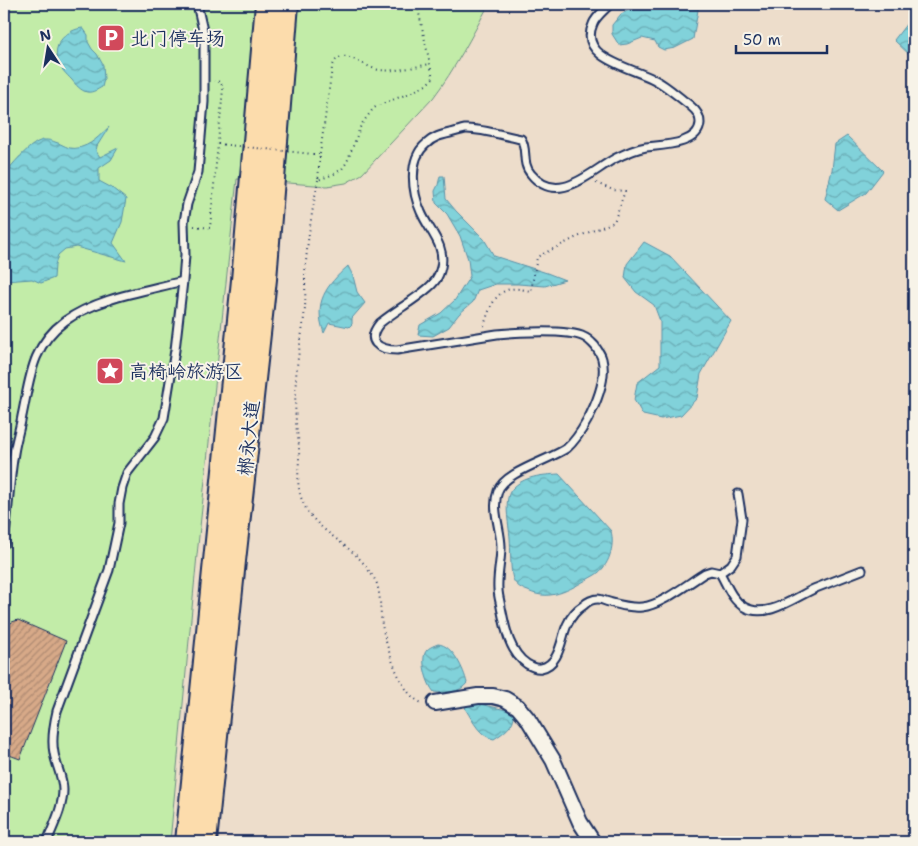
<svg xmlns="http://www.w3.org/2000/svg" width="918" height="846" viewBox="0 0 918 846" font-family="'Shantell Sans','LXGW WenKai TC',sans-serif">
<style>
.park{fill:#c2eca8;stroke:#6e8e83}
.water{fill:url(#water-waves);stroke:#5891a8}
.building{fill:url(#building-hatch);stroke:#1b2f5e}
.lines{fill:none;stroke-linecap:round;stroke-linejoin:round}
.service-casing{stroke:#1b2f5e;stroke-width:11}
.minor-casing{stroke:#1b2f5e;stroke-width:18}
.trunk-casing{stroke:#1b2f5e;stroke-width:26}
.path{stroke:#1b2f5e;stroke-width:2;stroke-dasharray:1 4;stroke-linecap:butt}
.service{stroke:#f7f3e8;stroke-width:7}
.minor{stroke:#f7f3e8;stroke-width:14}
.trunk{stroke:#fcdcac;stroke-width:22}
.path-bridge{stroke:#1b2f5e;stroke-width:2;stroke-dasharray:1 4;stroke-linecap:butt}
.labels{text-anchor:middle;stroke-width:4;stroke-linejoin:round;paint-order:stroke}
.poi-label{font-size:19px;fill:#1b2f5e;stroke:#f7f3e8;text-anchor:start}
.street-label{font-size:19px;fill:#1b2f5e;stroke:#f7f3e8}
</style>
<defs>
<pattern id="water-waves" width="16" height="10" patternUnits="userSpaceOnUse" patternTransform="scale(1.25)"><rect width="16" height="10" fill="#81d2da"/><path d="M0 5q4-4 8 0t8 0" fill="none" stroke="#69abb4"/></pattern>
<pattern id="building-hatch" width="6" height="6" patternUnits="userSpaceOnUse" patternTransform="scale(1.25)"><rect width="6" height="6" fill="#d7a988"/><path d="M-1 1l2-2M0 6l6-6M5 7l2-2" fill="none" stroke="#ae8a72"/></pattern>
</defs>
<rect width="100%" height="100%" fill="#edddcb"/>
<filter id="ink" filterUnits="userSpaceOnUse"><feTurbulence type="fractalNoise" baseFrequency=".02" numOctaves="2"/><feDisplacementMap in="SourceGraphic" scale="10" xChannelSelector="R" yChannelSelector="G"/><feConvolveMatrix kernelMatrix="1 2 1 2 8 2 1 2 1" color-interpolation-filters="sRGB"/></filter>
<g filter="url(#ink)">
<!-- park -->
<path class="park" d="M4 4H489C472 36 455 69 433 98L362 174 346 183 327 186 237 179 197 555 170 842H4Z"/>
<!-- water -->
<path class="water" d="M639 4H699L693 39 675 48 664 50 658 47 655 41 642 38 627 44 619 45 612 34V25L621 14 631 9Z
M914 14V59L894 40Z
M83 28 88 35V42L92 49 97 54 103 65 104 79 102 87C98 89 93 93 87 92 81 91 75 84 72 80 66 74 60 68 58 61 51 44 68 29 83 28Z
M109 127 97 146 96 151 100 157 118 148 111 160 99 168V181L112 188 126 199 122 222 113 243 126 261 76 247 65 249 58 255 55 265 54 278 41 283 32 279 4 281V176C10 166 30 144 40 141 44 139 51 140 55 142 63 144 68 150 77 148 91 146 99 136 109 127Z
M847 136 883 171 866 193 838 210 825 199 832 170 835 144Z
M440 176H444L446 199 456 211 484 239 494 256 547 273 565 280 545 286 518 284H496L478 290 473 302 459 314 449 327 433 336 418 335 420 325 441 313 455 300 470 276 468 259 460 236 447 214 436 203 435 191 438 185Z
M644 242 670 256 731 321 701 374 697 398 681 415 661 419 643 415 634 400 637 383 660 365V321L654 305 636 292 625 278 627 264Z
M348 266 353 276 357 292 365 303 352 318V324L349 327 329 323 324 333C313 302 326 286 348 266Z
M559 474 611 531C615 546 609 567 595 575 573 587 553 603 528 591 522 589 516 586 513 579 510 571 511 548 510 538 509 524 503 499 512 489 524 476 542 475 559 474Z
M438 644C453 645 464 670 467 683 460 693 445 693 434 692 427 684 421 663 425 653 427 648 433 646 438 644Z
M472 702 510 711 514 713C515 726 503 733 494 739 480 737 473 721 466 710L465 706 467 703Z"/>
<!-- building -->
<path class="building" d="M18 620 66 641 20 759 4 753V634L9 625 12 622Z"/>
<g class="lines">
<defs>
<path id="service" d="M610 4C605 10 596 16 593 24 577 59 634 68 655 80 665 85 674 93 683 100 691 106 700 112 700 123 699 145 661 145 646 147 634 149 624 154 614 159 589 173 557 206 531 174 521 163 528 149 521 139 505 136 480 128 465 129 460 130 455 132 450 133 441 135 433 137 426 144 408 159 412 192 421 212 429 231 446 245 441 267 440 272 438 277 435 281 429 289 419 295 411 301 401 308 390 315 380 323 365 341 378 350 397 350L497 334C515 332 569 329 584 337 589 339 591 342 595 346 598 351 601 354 602 359 607 378 596 404 587 421 582 430 575 441 567 448 550 460 504 472 498 491 491 509 501 529 501 547 501 561 497 575 498 589 498 595 500 601 501 607 505 627 509 652 527 664 532 667 536 669 541 668 560 665 561 638 567 625 571 616 576 610 584 605 587 602 593 599 598 599 601 599 605 601 609 602 620 605 630 608 642 607 662 605 687 584 705 573L711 571 720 573C727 585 731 599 744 607 767 620 795 597 816 588 831 582 847 576 862 570
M4 544C8 514 9 483 14 453 16 440 20 428 22 416 30 379 31 346 65 321 97 298 145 291 183 281
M720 573 731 565 737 556 742 519 738 494
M47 842C53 826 63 808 63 790 63 777 56 766 54 753 51 739 54 724 57 711L109 570 119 523V504L122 488 127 473 155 437 164 418 175 350 183 281 185 255 184 222 187 204 198 172 204 102V35L197 4"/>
<path id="minor" d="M435 703 478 696H493L505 699 518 707 528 719 553 760 580 822 593 842"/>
<path id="trunk" d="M187 842 243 280 267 4
M205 842 234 561 265 279 287 4"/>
</defs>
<!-- service casing -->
<use href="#service" class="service-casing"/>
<!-- minor casing -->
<use href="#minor" class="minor-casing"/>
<!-- trunk casing -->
<use href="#trunk" class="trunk-casing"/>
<!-- path -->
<path class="path" d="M313 154H320L318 180 334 174 342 169 347 162 361 125 373 109 377 106 410 93 426 85 433 78 417 4
M320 154 332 68C334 63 335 58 342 57 351 55 368 68 379 70 396 72 413 67 430 64
M318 180C313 207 308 234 306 262 304 277 306 293 305 308 303 332 297 356 296 379 295 393 295 408 296 421 296 430 299 439 299 448 300 465 295 483 302 500 314 532 352 543 369 571 372 575 375 579 377 584 381 598 380 612 382 625 386 645 401 698 423 703
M194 226 210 228 223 89 221 82 214 81
M484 326C488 313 493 295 507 290 514 287 524 290 531 291L537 257 575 238 614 222 625 191 613 190 596 183"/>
<!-- service -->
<use href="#service" class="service"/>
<!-- minor -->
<use href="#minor" class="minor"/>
<!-- trunk -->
<use href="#trunk" class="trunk"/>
<!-- path-bridge -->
<path class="path-bridge" d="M218 144 313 154"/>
</g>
</g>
<!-- icons -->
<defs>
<symbol id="parking-square" viewBox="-11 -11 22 22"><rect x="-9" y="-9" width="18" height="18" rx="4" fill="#d1495b" stroke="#f7f3e8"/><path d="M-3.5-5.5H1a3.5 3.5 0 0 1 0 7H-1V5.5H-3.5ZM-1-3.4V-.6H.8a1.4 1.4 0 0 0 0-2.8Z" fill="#fff"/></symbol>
<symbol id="sight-square" viewBox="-11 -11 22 22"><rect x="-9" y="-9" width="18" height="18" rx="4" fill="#d1495b" stroke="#f7f3e8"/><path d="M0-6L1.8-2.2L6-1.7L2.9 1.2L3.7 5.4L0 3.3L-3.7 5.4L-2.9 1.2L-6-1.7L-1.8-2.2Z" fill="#fff"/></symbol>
</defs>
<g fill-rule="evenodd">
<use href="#parking-square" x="95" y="22" width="32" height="32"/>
<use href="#sight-square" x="94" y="355" width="32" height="32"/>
</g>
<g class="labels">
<!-- poi labels -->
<g class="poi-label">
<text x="130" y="45">北门停车场</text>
<text x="129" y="378">高椅岭旅游区</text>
</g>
<!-- street labels -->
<g class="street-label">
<text transform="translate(248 438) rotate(-84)" y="7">郴永大道</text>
</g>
</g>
<!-- margin -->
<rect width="918" height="846" fill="none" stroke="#f7f3e8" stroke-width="20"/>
<rect x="10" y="10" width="898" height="826" fill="none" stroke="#1b2f5e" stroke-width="2" filter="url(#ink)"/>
<!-- north arrow -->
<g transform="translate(48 48) rotate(348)" stroke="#f7f3e8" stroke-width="4" paint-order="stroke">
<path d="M0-4L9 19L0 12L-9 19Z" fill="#1b2f5e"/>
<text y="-8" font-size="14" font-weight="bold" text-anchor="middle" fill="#1b2f5e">N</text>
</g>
<!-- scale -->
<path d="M736 45v8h91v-8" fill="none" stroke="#1b2f5e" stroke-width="2.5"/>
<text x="743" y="45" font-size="15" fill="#1b2f5e" stroke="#f7f3e8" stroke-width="4" paint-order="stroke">50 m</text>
</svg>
